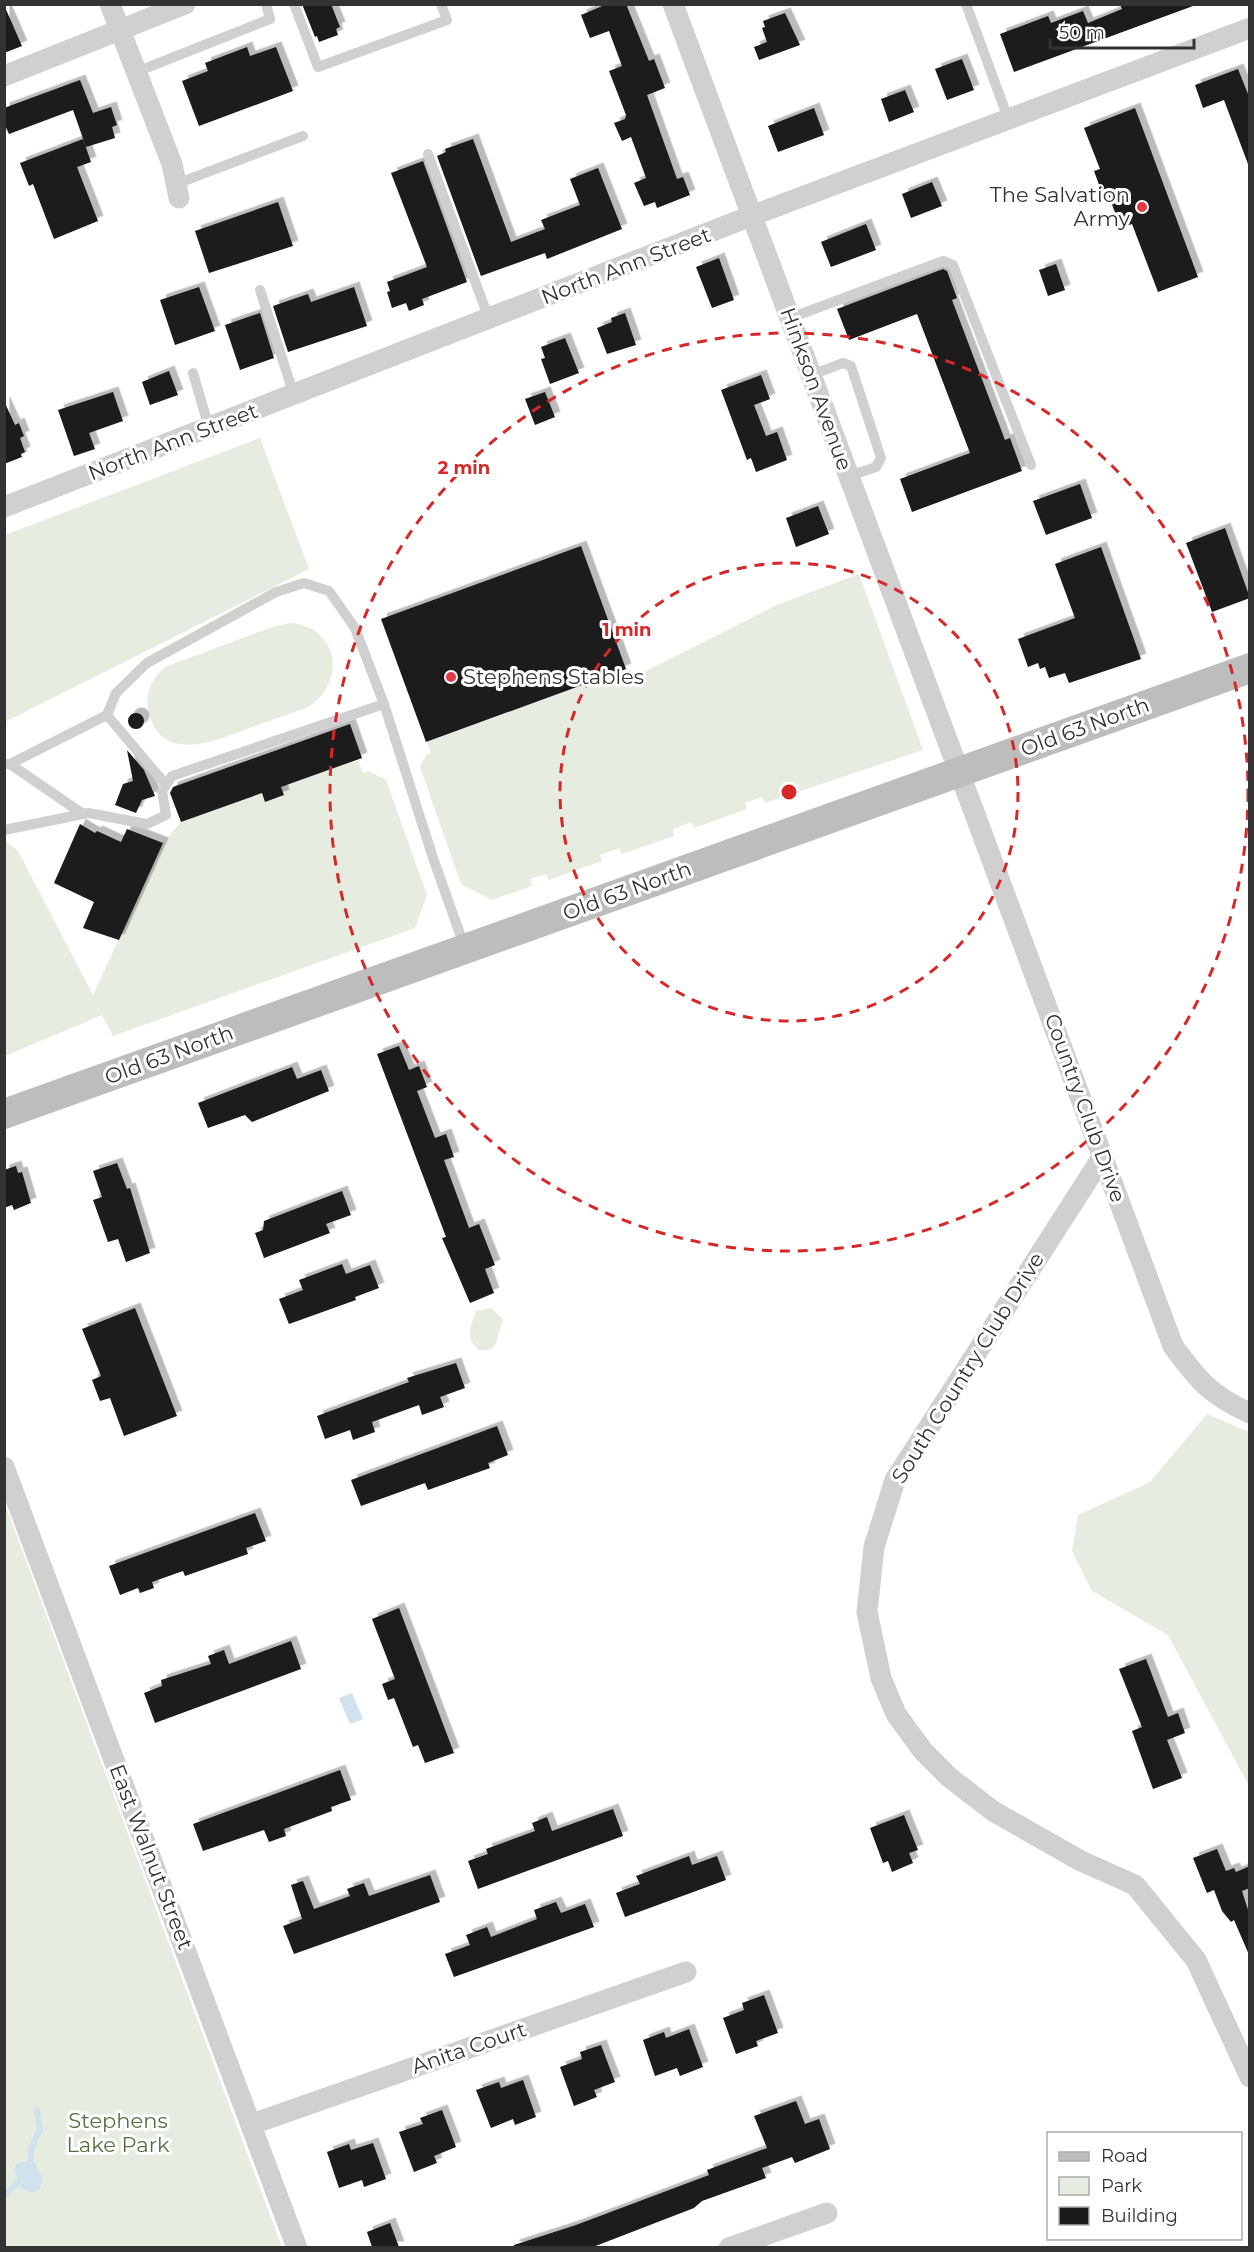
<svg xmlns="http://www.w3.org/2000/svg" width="1254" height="2252" viewBox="0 0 1254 2252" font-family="Montserrat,sans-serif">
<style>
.green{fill:#e6ecdf}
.water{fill:#cfe2ee}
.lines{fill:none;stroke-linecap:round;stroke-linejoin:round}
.stream{stroke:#cfe2ee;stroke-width:6}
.building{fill:#1a1a1a;filter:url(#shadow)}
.lane{stroke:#d0d0d0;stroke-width:10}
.street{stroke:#d0d0d0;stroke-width:21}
.secondary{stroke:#bdbdbd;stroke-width:30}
.ring{fill:none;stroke:#d62828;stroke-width:3;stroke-dasharray:10 8}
.poi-dot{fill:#e63946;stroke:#fff;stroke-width:2}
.labels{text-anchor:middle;stroke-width:6;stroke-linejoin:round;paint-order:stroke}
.poi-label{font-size:21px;fill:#333;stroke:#fff;text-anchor:end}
.street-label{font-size:21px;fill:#333;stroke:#fff}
.park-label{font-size:21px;fill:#56703f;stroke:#fff}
.centre{fill:#d62828;stroke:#fff;stroke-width:3}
.ring-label{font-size:18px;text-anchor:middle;font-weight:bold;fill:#d62828;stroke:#fff;stroke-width:6;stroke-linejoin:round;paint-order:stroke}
</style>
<defs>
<filter id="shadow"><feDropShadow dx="5.5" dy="-5.5" stdDeviation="0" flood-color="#0004"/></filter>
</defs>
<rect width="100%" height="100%" fill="#fff"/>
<!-- green -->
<path class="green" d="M260 438 309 569 5 722V535Z
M859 574 923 750 765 803 762 797 745 803 747 809 694 828 691 822 673 829 674 836 622 854 619 848 600 855 602 861 549 880 546 874 530 879 532 886 492 900 461 884 420 767 426 755 431 753 427 742 626 669 630 679 779 604Z
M290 623C339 627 347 682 308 707 287 715 267 722 247 729 214 741 162 764 149 713 144 695 151 679 165 667L272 627Z
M358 760 363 773 369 771 386 780 427 895 415 928 113 1036 102 1015 5 1056 4 839 18 851 93 995 163 843 181 822 262 793 265 802 284 795 281 787Z
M491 1308 503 1319 496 1343 491 1350H478C464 1335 471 1328 476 1311Z
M1207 1414 1249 1432V1786L1168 1635 1092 1591 1072 1551 1078 1515 1150 1482Z
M5 1504 282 2247H5Z"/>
<!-- water -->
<path class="water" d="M352 1693 363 1719 350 1724 339 1698Z
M28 2161 34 2162 43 2179 40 2189 32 2193 20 2187 14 2170 16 2164Z"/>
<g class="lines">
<!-- stream -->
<path class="stream" d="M30 2167 31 2149 40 2130 37 2110
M4 2196 22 2178"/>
</g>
<!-- building -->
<path class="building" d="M302 4H331L340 27 336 29 338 35 319 42 317 36 315 37Z
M607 4H626L647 56 649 61 654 59 665 88 647 95 677 179 683 177 690 195 657 208 655 202 644 206 634 183 646 178 645 175 631 137 622 141 614 123 625 119 626 115 609 71 622 66 609 31 590 38 581 15Z
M1120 4 1193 6 1014 72 1000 34 1048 16 1051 23 1083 11 1088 23 1122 9Z
M4 5 22 46 4 53Z
M785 13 800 45 759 60 754 47 767 42 762 28 765 27 763 21Z
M247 47 250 56 276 47 293 91 199 126 182 81 208 71 205 63Z
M962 59 974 90 947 100 935 69Z
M1238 69 1250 99 1248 164 1224 100 1203 108 1195 85Z
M80 80 93 113 111 107 117 125 112 127 115 138 86 147 73 110 9 134 4 123V108Z
M905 90 914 112 889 122 881 99Z
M814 108 824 135 778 152 768 126Z
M1135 108 1198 277 1158 292 1132 224 1121 228 1106 189 1101 190 1094 171 1100 169 1084 128Z
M83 139 91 162 77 167 98 221 54 239 33 184 29 186 20 163Z
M473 139 511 242 545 229 541 220 580 205 570 179 598 168 622 229 547 259 545 253 481 276 437 156 446 152 445 149Z
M423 161 467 282 422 299 424 305 409 311 406 303 392 308 387 292 390 291 387 282 427 267 391 173Z
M932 182 942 206 911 218 902 194Z
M278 202 293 246 209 273 195 231Z
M866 224 876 250 831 267 821 242Z
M719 258 734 300 712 308 696 267Z
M1056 264 1065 290 1048 296 1039 270Z
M943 269 947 271 957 298 952 300 1005 440 1010 438 1022 471 912 512 900 479 970 453 917 314 849 340 837 309Z
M199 287 215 331 175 345 160 300Z
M354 287 367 326 288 352 273 306 308 294 311 302Z
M260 313 274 358 240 370 225 325Z
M625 313 636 345 607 354 597 328 612 322 611 318Z
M565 338 579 373 550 384 541 359 545 358 541 347Z
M169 371 178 395 150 405 142 382Z
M761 375 770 399 754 405 766 436 777 432 787 460 756 472 751 458 747 460 721 390Z
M113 392 123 421 89 433 95 449 74 456 58 410Z
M545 392 555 417 535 425 525 399Z
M4 401 15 425 19 423 24 436 20 438 25 452 21 454 22 457 4 464Z
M1080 484 1092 518 1046 535 1033 501Z
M818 506 829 534 796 547 786 518Z
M1225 528 1250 598 1212 612 1186 543Z
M581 546 626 669 426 742 381 619Z
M1101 547 1141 659 1069 683 1065 673 1049 678 1045 667 1040 669 1038 663 1028 667 1018 639 1075 618 1055 564Z
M128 721a8 8 0 1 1 16 0a8 8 0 1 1-16 0Z
M350 724 362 758 281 787 284 795 265 802 262 793 181 822 170 793 173 787Z
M127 750 144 770 155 796 142 800 136 813 115 805 123 784 133 781Z
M80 824 95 833 97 831 121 842 127 829 163 843 119 940 83 928 94 902 54 883Z
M399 1046 409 1070 419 1066 427 1087 417 1091 435 1138 446 1134 454 1157 444 1160 469 1228 479 1224 495 1265 485 1269 494 1293 470 1303 442 1238 446 1237 377 1054Z
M292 1067 297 1079 321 1070 329 1091 252 1122 245 1115 208 1128 198 1103Z
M117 1163 127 1189 130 1188 150 1253 126 1262 118 1239 108 1242 93 1200 102 1197 93 1171Z
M16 1166 18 1173 22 1172 31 1203 14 1210 12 1205 4 1208V1170Z
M342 1191 351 1215 326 1224 330 1233 264 1258 255 1233 263 1230 264 1221Z
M342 1264 346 1274 370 1265 379 1288 355 1297 356 1300 289 1324 279 1299 303 1290 299 1280Z
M135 1308 177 1416 124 1436 110 1398 100 1401 92 1380 101 1376 82 1329Z
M456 1363 465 1388 440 1397 444 1407 422 1415 419 1405 372 1422 375 1432 353 1440 350 1430 325 1439 317 1416 409 1382 407 1378Z
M497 1426 508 1455 488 1463 490 1468 428 1490 425 1483 361 1506 351 1480Z
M255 1513 266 1541 246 1548 248 1554 185 1576 183 1571 152 1582 154 1588 140 1593 138 1588 120 1595 109 1566Z
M399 1608 454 1753 425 1763 418 1745 413 1747 394 1698 388 1700 382 1684 395 1679 372 1619Z
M291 1641 301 1669 155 1723 144 1693 162 1686 161 1680 211 1664 208 1656 224 1650 229 1664Z
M1146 1659 1168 1717 1178 1713 1185 1733 1167 1740 1182 1778 1153 1789 1132 1731 1142 1727 1119 1669Z
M340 1770 351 1800 331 1807 332 1811 284 1829 286 1836 269 1842 264 1830 203 1851 193 1824Z
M613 1809 623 1836 478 1889 468 1861 488 1854 486 1849 535 1831 532 1823 547 1817 552 1831Z
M904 1815 918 1850 909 1853 913 1863 892 1872 888 1861 883 1863 870 1828Z
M1217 1849 1226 1871 1234 1868 1236 1872 1250 1866V1888L1242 1891 1250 1916V1957L1234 1920 1231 1922 1222 1911 1214 1890 1207 1893 1193 1858Z
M689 1856 692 1865 717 1856 726 1880 625 1917 616 1893 640 1884 636 1876Z
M430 1875 440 1902 294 1954 283 1926 302 1919 291 1885 303 1881 314 1909 350 1896 347 1889 364 1883 369 1896Z
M556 1902 561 1913 585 1904 594 1927 454 1977 445 1954 470 1945 466 1935 487 1927 491 1937 537 1919 534 1910Z
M764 1995 778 2033 756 2041 758 2046 736 2054 723 2018 744 2010 742 2003Z
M689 2029 703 2067 680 2076 677 2068 655 2076 643 2040 664 2032 666 2038Z
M601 2045 615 2082 594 2090 597 2097 574 2106 560 2067 582 2059 580 2052Z
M523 2080 536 2117 515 2125 513 2119 491 2128 476 2090 499 2082 501 2088Z
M796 2101 805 2124 819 2119 830 2149 795 2163 792 2157 762 2168 766 2178 702 2201 694 2208 593 2247H514V2245L576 2225 709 2175 707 2170 767 2148 754 2116Z
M442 2110 456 2147 434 2156 437 2163 414 2172 399 2132 423 2124 420 2118Z
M373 2143 386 2179 364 2187 362 2180 339 2188 327 2152 349 2144 351 2150Z
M390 2223 399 2247H372L367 2232Z"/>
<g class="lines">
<!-- lane -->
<path class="lane" d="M294 4 318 67 447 20 441 4
M966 4 1008 118
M136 72 270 19 266 4
M428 154 489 319
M176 184 303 136
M260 290 294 395
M790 318 943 261 953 265 1031 465
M193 373 209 428
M811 375 843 363 851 366 881 458 876 467 849 476
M107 715 116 693 147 663 276 592 304 583 329 591 355 628 384 704
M5 764H10L83 814
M10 764 107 715 166 785
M4 830 88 813 147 824 166 815 162 791 172 776 384 704 434 861 465 948"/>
<!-- street -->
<path class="street" d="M110 4 172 164 179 198
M673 4 1173 1346C1198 1380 1211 1396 1250 1413
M4 76 185 4
M4 507 751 216 1250 28
M1103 1156 895 1480 874 1547 867 1612 881 1678 896 1714 923 1751 949 1777 993 1811 1081 1861 1135 1885 1196 1960 1250 2077
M4 1467 297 2248
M252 2124 686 1972
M729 2248 827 2213"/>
<!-- secondary -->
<path class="secondary" d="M4 1114 1250 668"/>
</g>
<!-- distance rings -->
<g class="ring">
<circle cx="789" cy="792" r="229"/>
<circle cx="789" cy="792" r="459"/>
</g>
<!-- markers -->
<g class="poi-dot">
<circle cx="1142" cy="207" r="6"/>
<circle cx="451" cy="677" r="6"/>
</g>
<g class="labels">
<!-- poi labels -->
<g class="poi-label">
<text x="1130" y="202">The Salvation<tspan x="1130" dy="24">Army</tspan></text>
<text x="463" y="684" text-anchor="start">Stephens Stables</text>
</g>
<!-- street labels -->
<g class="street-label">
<text transform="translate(626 266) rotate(-21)" y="7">North Ann Street</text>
<text transform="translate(816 389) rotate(70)" y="7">Hinkson Avenue</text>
<text transform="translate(173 442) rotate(-21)" y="7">North Ann Street</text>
<text transform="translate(1085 727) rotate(-20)" y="7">Old 63 North</text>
<text transform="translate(627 891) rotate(-20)" y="7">Old 63 North</text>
<text transform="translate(169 1055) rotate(-20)" y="7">Old 63 North</text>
<text transform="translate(1085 1108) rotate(70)" y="7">Country Club Drive</text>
<text transform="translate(968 1368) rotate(-58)" y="7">South Country Club Drive</text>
<text transform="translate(151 1857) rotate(69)" y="7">East Walnut Street</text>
<text transform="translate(469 2048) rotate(-19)" y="7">Anita Court</text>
</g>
<!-- park labels -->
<g class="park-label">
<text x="118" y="2128">Stephens<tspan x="118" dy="24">Lake Park</tspan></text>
</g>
</g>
<circle cx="789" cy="792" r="9" class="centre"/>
<g class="ring-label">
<text x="464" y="474">2 min</text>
<text x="627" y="636">1 min</text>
</g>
<!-- border -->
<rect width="1254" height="2252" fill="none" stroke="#333333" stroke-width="12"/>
<!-- legend -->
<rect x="1047" y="2132" width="195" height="108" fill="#ffffff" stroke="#adadad" stroke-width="1.5"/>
<rect x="1059" y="2152" width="30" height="9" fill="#bdbdbd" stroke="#adadad" stroke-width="1.5"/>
<text x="1101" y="2162" font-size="18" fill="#333333">Road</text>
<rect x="1059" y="2177" width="30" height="18" fill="#e6ecdf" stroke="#adadad" stroke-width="1.5"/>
<text x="1101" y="2192" font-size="18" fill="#333333">Park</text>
<rect x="1059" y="2207" width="30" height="18" fill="#1a1a1a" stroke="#adadad" stroke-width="1.5"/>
<text x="1101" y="2222" font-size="18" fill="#333333">Building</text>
<!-- scale -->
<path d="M1050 39v9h144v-9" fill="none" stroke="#333333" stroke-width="3"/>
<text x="1059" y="39" font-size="18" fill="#333333" stroke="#ffffff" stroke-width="4.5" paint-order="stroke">50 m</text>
</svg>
